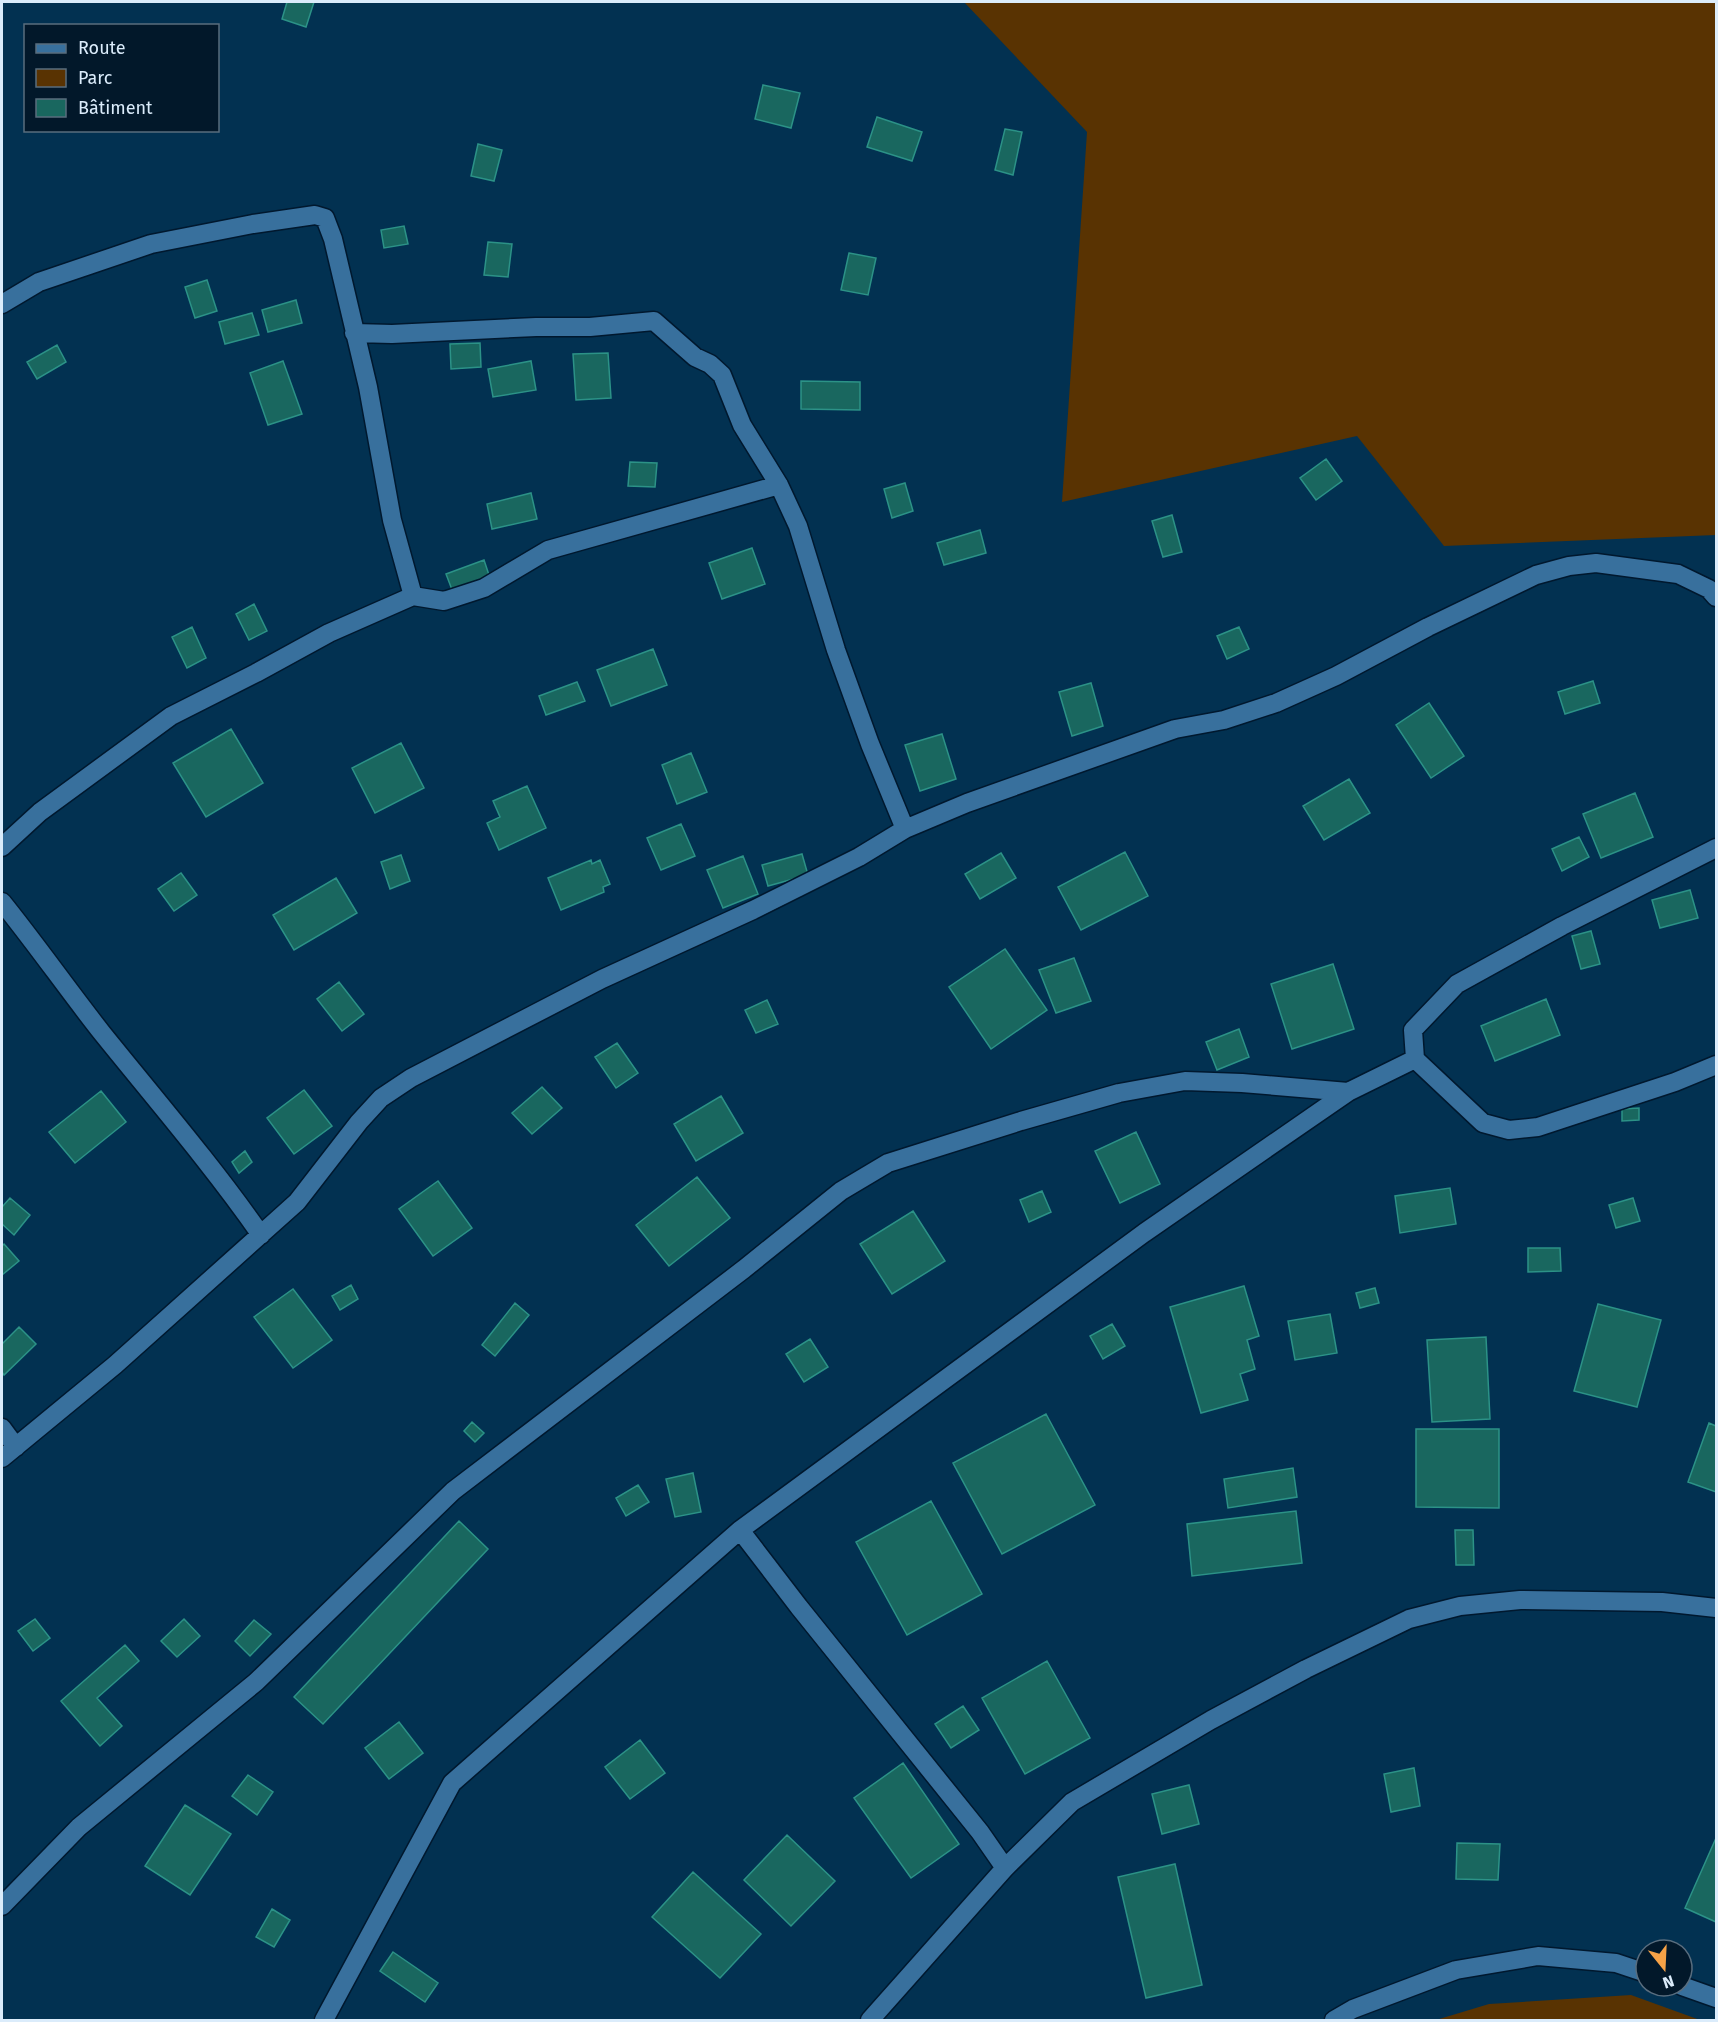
<svg xmlns="http://www.w3.org/2000/svg" width="1718" height="2022" viewBox="0 0 1718 2022" font-family="'Fira Sans',sans-serif">
<style>
.green{fill:#593302}
.building{fill:#19675f;stroke:#2c9287;stroke-width:1.5}
.lines{fill:none;stroke-linecap:round;stroke-linejoin:round}
.minor-casing{stroke:#00182e;stroke-width:21}
.minor{stroke:#38709d;stroke-width:18}
</style>
<rect width="100%" height="100%" fill="#023151"/>
<!-- green -->
<path class="green" d="M964 2H1716V535L1444 546 1357 436 1062 502 1087 132Z
M1631 1995 1700 2020H1436L1489 2004Z"/>
<!-- building -->
<path class="building" d="M287 2H314L306 27 282 19Z
M763 85 800 93 791 128 755 119Z
M877 117 922 132 912 161 867 147Z
M1005 129 1022 132 1013 175 995 170Z
M478 144 502 150 494 181 471 176Z
M404 226 408 244 384 248 381 230Z
M488 242 512 244 508 277 484 275Z
M849 253 876 258 868 295 841 290Z
M207 280 217 311 195 318 185 287Z
M296 300 302 323 268 332 262 310Z
M252 313 259 335 225 344 219 322Z
M480 343 481 367 451 369 450 344Z
M57 345 66 362 37 379 27 362Z
M608 353 611 398 576 400 573 354Z
M283 361 302 414 268 425 250 373Z
M531 361 536 390 493 397 488 369Z
M801 381 860 382V410L801 409Z
M1326 459 1342 481 1316 500 1300 478Z
M630 462 657 463 655 487 628 486Z
M905 483 913 511 892 518 884 489Z
M531 493 537 519 492 529 487 504Z
M1172 515 1182 552 1163 557 1152 521Z
M980 530 986 553 944 565 937 543Z
M752 548 765 584 722 599 709 563Z
M484 560 491 581 454 595 446 574Z
M254 604 267 631 249 640 236 614Z
M192 627 206 658 187 668 172 637Z
M1239 627 1249 649 1227 659 1217 636Z
M653 649 667 685 611 706 597 670Z
M1593 681 1600 703 1565 714 1558 692Z
M577 682 585 701 546 715 539 696Z
M1091 683 1103 726 1072 736 1059 692Z
M1429 703 1464 756 1431 778 1396 725Z
M231 729 263 783 206 817 173 763Z
M942 734 956 779 920 791 905 745Z
M401 743 424 788 375 813 352 768Z
M691 753 707 792 677 804 662 765Z
M1349 779 1370 813 1324 840 1303 806Z
M527 786 546 828 499 850 487 823 500 817 493 801Z
M1635 793 1653 837 1601 858 1583 814Z
M681 824 695 856 661 870 647 838Z
M1579 837 1589 857 1562 871 1552 849Z
M1125 852 1148 896 1081 930 1058 887Z
M1001 853 1016 878 980 899 965 874Z
M802 854 808 875 768 886 762 865Z
M401 855 410 881 390 889 381 862Z
M743 856 758 894 723 908 707 870Z
M591 860 592 864 600 860 610 884 603 887 604 892 561 910 548 878Z
M181 873 197 895 174 911 158 889Z
M336 878 357 913 294 950 273 915Z
M1690 890 1698 918 1660 928 1652 900Z
M1591 931 1600 964 1581 969 1572 936Z
M1005 949 1047 1010 991 1049 949 987Z
M1074 958 1091 1001 1056 1013 1039 970Z
M1333 964 1354 1029 1292 1049 1271 984Z
M339 982 364 1014 342 1031 317 999Z
M1546 999 1560 1035 1495 1061 1481 1026Z
M767 1000 778 1024 756 1033 745 1010Z
M1239 1029 1249 1057 1217 1070 1206 1042Z
M617 1043 638 1073 616 1088 595 1057Z
M542 1087 562 1108 532 1134 512 1113Z
M304 1090 332 1126 294 1154 267 1118Z
M101 1091 126 1122 75 1163 49 1132Z
M721 1096 743 1133 696 1161 674 1124Z
M1639 1108V1120L1622 1121V1109Z
M1136 1132 1160 1184 1120 1203 1095 1151Z
M245 1151 252 1162 239 1173 232 1162Z
M697 1177 730 1218 669 1266 636 1225Z
M438 1181 472 1228 433 1256 399 1209Z
M1450 1188 1456 1224 1400 1233 1395 1196Z
M1042 1191 1051 1212 1029 1222 1020 1200Z
M10 1198 30 1215 14 1235 2 1224V1207Z
M1633 1198 1640 1221 1616 1228 1609 1205Z
M913 1211 945 1261 892 1294 860 1244Z
M4 1244 19 1261 2 1275V1246Z
M1528 1248H1560L1561 1271 1528 1272Z
M351 1285 358 1299 340 1310 332 1296Z
M1244 1286 1259 1336 1247 1340 1255 1369 1240 1374 1248 1400 1201 1413 1170 1307Z
M1375 1288 1379 1303 1360 1308 1356 1293Z
M293 1289 332 1340 293 1368 254 1317Z
M515 1303 529 1315 495 1356 482 1345Z
M1598 1304 1661 1320 1637 1407 1574 1391Z
M1330 1314 1337 1353 1295 1360 1288 1321Z
M1112 1324 1125 1346 1103 1359 1090 1336Z
M19 1327 36 1344 4 1375 2 1372V1344Z
M1486 1337 1490 1419 1432 1422 1427 1340Z
M810 1339 828 1367 804 1382 786 1354Z
M1046 1414 1095 1505 1002 1554 953 1463Z
M472 1422 484 1433 475 1442 464 1431Z
M1709 1423 1716 1426V1492L1688 1482Z
M1416 1429H1499V1508L1416 1507Z
M1293 1468 1297 1497 1228 1508 1224 1479Z
M693 1473 701 1512 675 1517 666 1479Z
M638 1485 649 1502 626 1516 616 1498Z
M931 1501 982 1594 907 1635 856 1542Z
M1296 1511 1302 1563 1192 1576 1187 1524Z
M459 1521 488 1549 323 1724 294 1697Z
M1455 1530H1473L1474 1565H1456Z
M35 1619 50 1638 33 1651 18 1631Z
M184 1619 200 1636 177 1657 161 1641Z
M254 1620 271 1634 250 1656 235 1641Z
M125 1645 139 1661 97 1698 122 1726 100 1746 61 1701Z
M1047 1661 1090 1738 1025 1774 982 1698Z
M963 1706 979 1730 951 1748 935 1724Z
M399 1722 423 1753 389 1779 365 1748Z
M640 1740 665 1773 630 1799 605 1767Z
M903 1763 959 1844 911 1878 854 1798Z
M1414 1768 1420 1806 1391 1812 1384 1774Z
M248 1775 273 1792 257 1815 232 1796Z
M1189 1785 1199 1824 1162 1834 1152 1794Z
M185 1805 231 1834 190 1895 145 1866Z
M787 1835 835 1881 791 1926 744 1880Z
M1716 1838V1922L1685 1908Z
M1457 1843 1500 1844 1498 1880 1456 1879Z
M1175 1864 1202 1985 1146 1998 1118 1877Z
M693 1872 761 1934 720 1978 652 1917Z
M272 1909 290 1920 274 1947 256 1937Z
M393 1952 438 1983 425 2002 380 1971Z"/>
<g class="lines">
<defs>
<path id="minor" d="M2 304 39 282 151 244 253 224 315 215 325 218 333 239 368 387 392 520 413 596
M354 333 392 334 536 327H590L654 321 695 357 710 364 722 375 742 425 779 485 798 526 836 650 870 744 905 829
M2 847 40 812 171 716 256 673 329 633 413 596 444 601 484 588 548 550 779 485
M1716 848 1562 926 1457 984 1413 1030 1415 1059 1483 1123 1509 1130 1538 1127 1675 1082 1716 1065
M2 902C36 944 68 990 102 1033 156 1100 212 1165 261 1235
M2 1428 16 1447
M2 1458 115 1365 297 1202 359 1122 381 1098 411 1078 602 979 753 910 859 857 905 829 967 803 1175 729 1224 720 1276 703 1336 676 1428 627 1536 575 1569 566 1596 563 1678 574 1709 589 1716 597
M740 1530 799 1607 980 1832 1005 1868
M2 1906 79 1827 256 1682 453 1491 744 1269 841 1191 888 1163 1021 1121 1119 1093 1185 1081 1242 1083 1348 1092
M1682 1986 1716 1998
M324 2020 452 1783 740 1530 1144 1233 1348 1092 1415 1059
M870 2020 1005 1868 1072 1802 1211 1720 1306 1669 1409 1619 1460 1606 1520 1600 1662 1602 1716 1608
M1334 2020 1353 2009 1456 1970 1538 1956 1616 1963 1646 1973"/>
</defs>
<!-- minor casing -->
<use href="#minor" class="minor-casing"/>
<!-- minor -->
<use href="#minor" class="minor"/>
</g>
<!-- border -->
<rect width="1718" height="2022" fill="none" stroke="#dbecfb" stroke-width="6"/>
<!-- legend -->
<rect x="24" y="24" width="195" height="108" fill="#02182a" stroke="#596d7e" stroke-width="1.5"/>
<rect x="36" y="44" width="30" height="9" fill="#38709d" stroke="#596d7e" stroke-width="1.5"/>
<text x="78" y="54" font-size="18" fill="#dbecfb">Route</text>
<rect x="36" y="69" width="30" height="18" fill="#593302" stroke="#596d7e" stroke-width="1.5"/>
<text x="78" y="84" font-size="18" fill="#dbecfb">Parc</text>
<rect x="36" y="99" width="30" height="18" fill="#19675f" stroke="#596d7e" stroke-width="1.5"/>
<text x="78" y="114" font-size="18" fill="#dbecfb">Bâtiment</text>
<!-- north arrow -->
<g transform="translate(1664 1968) rotate(162)"><circle r="28" fill="#02182a" stroke="#596d7e" stroke-width="1.5"/>
<path d="M0-4.5L10 22L0 15L-10 22Z" fill="#f6a247"/>
<text y="-9" font-size="16" font-weight="bold" text-anchor="middle" fill="#dbecfb">N</text>
</g>
</svg>
